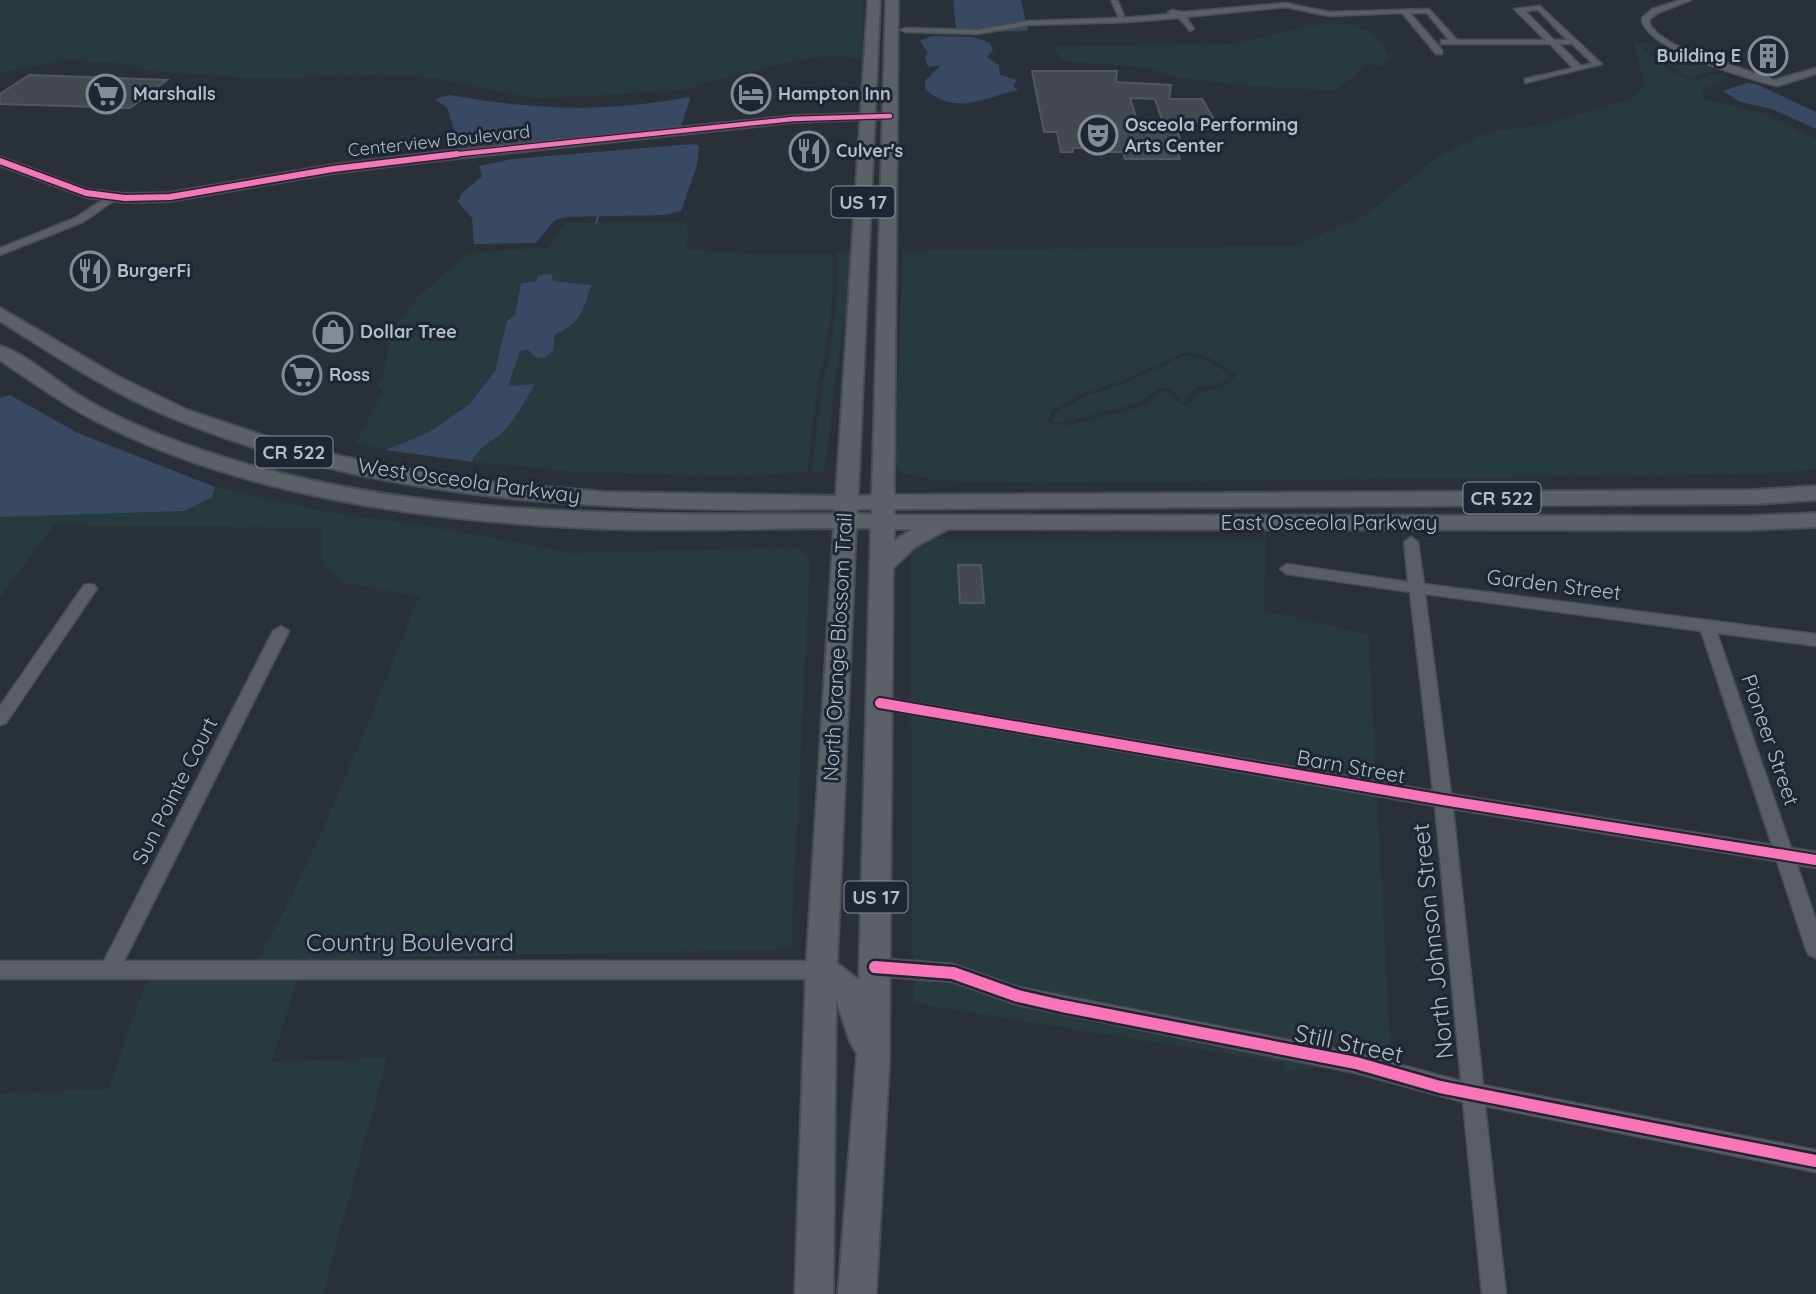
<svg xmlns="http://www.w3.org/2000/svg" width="1816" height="1294" viewBox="0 0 1816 1294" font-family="Quicksand,sans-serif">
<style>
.green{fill:#273a3e;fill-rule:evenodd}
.water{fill:#384963}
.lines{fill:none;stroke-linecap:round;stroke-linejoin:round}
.stream{stroke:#384963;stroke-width:2.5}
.building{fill:#444950;stroke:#52575f;stroke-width:2;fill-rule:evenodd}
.minor-casing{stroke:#484c53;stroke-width:3}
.tertiary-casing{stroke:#484c53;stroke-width:4}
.primary-casing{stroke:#484c55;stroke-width:4}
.minor{fill:#5a5e66;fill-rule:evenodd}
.tertiary{fill:#5a5e66;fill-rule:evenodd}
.primary{fill:#5c6168;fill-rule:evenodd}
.cycleway-far3-casing{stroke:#1d2633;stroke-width:7}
.cycleway-far2-casing{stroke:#1d2633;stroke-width:9}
.cycleway-far1-casing{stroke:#1d2633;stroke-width:14}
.cycleway-casing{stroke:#1d2633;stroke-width:17}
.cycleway-far3{stroke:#fb73b8;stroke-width:4.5}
.cycleway-far2{stroke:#fb73b8;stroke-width:6}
.cycleway-far1{stroke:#fb73b8;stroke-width:10}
.cycleway{stroke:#fb73b8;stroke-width:12}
.labels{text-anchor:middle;stroke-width:6;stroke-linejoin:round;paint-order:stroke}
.far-poi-label{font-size:18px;font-weight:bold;fill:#b4bcc9;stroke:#1d2633;text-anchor:start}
.far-street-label{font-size:18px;fill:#b4bcc9;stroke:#1d2633}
.shield{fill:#1d2633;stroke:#878f9c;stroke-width:2}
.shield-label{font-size:19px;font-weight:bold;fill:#b4bcc9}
.street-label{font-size:21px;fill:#b4bcc9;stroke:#1d2633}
.near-street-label{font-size:24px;fill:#b4bcc9;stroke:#1d2633}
</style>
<rect width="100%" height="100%" fill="#2a3038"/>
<!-- green -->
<path class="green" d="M0 0H863L862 59C852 59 847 55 836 56 790 58 742 75 697 85L688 90 536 99 433 78 378 75 254 79 143 70 129 64 67 60 0 73Z
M1342 23C1368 28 1378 34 1390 58L1383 65H1366L1360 68 1355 76 1333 91 1240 85 1176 77 1146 68 1063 61 1053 46 1231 44 1319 24Z
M1634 36 1639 40 1636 42C1648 51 1677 80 1692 80 1709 79 1710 70 1730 77L1703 88V99L1764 114 1816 139V469L1779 473 1634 476 1039 483 939 481 902 473 895 462 903 251 1293 246 1365 216 1437 157 1489 132 1547 124 1627 100 1634 97 1645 83 1635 51ZM1186 352 1210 358 1234 373 1235 377 1229 384 1195 395 1191 403 1185 406 1172 398 1169 392 1162 391 1144 406 1069 425H1052L1047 422 1052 410 1085 392 1122 381Z
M1639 42C1658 42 1691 59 1711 66L1708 67 1715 70 1690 78 1680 74Z
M630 222H686L689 235 686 249C735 254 783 255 832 254 836 281 828 354 818 380L807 472 735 477 569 471 472 462C478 446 492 444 503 432 516 417 525 401 534 385L508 386 520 351 553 350 555 334C580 326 584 309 591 285L553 281 552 274 521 283 515 315 507 321 495 371 470 404 429 432 386 450 356 443 383 392 377 385 386 367 388 340 394 327 405 317 417 298 464 256 472 252 548 248 564 225 569 223Z
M836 253H855L854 262 834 388 826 463 823 473H812L823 380C833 354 840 281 836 253Z
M1185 355 1207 360 1231 375C1221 387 1200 381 1190 393 1187 396 1186 400 1184 403L1172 389 1159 388 1141 402 1066 422H1052L1055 412 1089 395 1125 383Z
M215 487 323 511 433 527 573 553 800 547 810 563 791 949 257 961C322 845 369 720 419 597L345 583 322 565 321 528 54 525 0 597V517L185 511 212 497Z
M935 539H1266L1264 610 1369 635 1376 782 911 702 910 546 919 540Z
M911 715 1377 796 1391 1060 1284 1071 1283 1063 913 1003Z
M298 979 272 1061 387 1058 323 1294H0V1093L108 1089 147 980Z"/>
<!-- water -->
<path class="water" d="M953 0H1021L1028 31 969 32 956 29Z
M932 36 973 37 990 43 993 50 987 57 999 65 1000 75 1017 80 1013 86 1018 90C982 98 958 116 926 90L925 81 941 65 928 67 925 57 928 53 920 41Z
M1747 83 1756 84 1816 112V129L1772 109 1740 102 1723 91Z
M450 95C535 110 604 113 689 97L690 100 681 126 463 147 459 144 447 108 435 99Z
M693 144 699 146 697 165 681 211 665 215 565 217 554 221 536 243 474 244 472 218 458 202 461 194 482 176 479 166 513 159Z
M552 274 553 281 591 285C584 309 580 325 555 334L553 351 546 357 536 358 528 350 520 351 508 386 535 384C525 401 517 417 504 431 492 443 478 446 472 462L386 450 429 432 470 404 495 371 507 321 515 315 521 283 536 281 539 275Z
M10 395 78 433 215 487 212 497 185 511 0 517V398Z"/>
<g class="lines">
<!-- stream -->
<path class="stream" d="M596 223 599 214"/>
</g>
<!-- building -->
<path class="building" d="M1032 71H1117L1116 82 1171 85 1169 99H1202L1215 121 1174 122 1185 152H1177L1180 159H1125L1123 152H1107L1105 148H1073V152H1061L1057 132H1044ZM1130 98 1155 99 1165 129H1140Z
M29 75 88 77 167 80 130 108 0 104V94Z
M958 565H981L984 603H960Z"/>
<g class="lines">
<defs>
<path id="minor" d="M1111 0 1118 1 1124 16 1122 18 1170 14 1168 12 1172 10 1183 12 1285 3 1329 12 1429 9 1457 40H1545L1514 9 1540 6 1602 64 1525 83V79L1573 68 1550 44H1441V40H1449L1427 13H1410L1442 50V54H1436L1402 13 1329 16 1285 7 1186 17 1194 29 1190 31 1179 18 1129 22 1029 25 977 34 905 32 901 30 905 28 977 30 1029 21 1119 18ZM1538 10 1567 40H1554L1525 11ZM1559 44H1572L1592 63 1581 66Z
M1680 0H1691L1658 13 1650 19V25L1658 34 1675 45 1774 80 1816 68V74L1778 86 1772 85C1745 77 1642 49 1642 18L1652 9Z
M110 195 119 197 83 222 0 255V248L75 218Z
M1411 537 1418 542 1424 584 1816 634V646L1717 633 1791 848 1816 852V868L1797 865 1816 920V958L1809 955 1806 949 1777 861 1453 809 1483 1085 1816 1150V1172L1485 1106 1506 1294H1482L1463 1102 1356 1073 1018 1005 953 982 875 976 868 973 865 967 868 961 875 958 953 964 1018 987 1356 1053 1461 1081 1435 806 880 709 874 707 872 703 874 699 880 697 1433 791 1410 592 1287 574 1280 569 1287 564 1408 582 1404 542ZM1425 594 1701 631 1772 845 1451 794Z
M89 584 94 585 97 589 94 593 6 723 0 725V706L84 585Z
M281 626 289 631 124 961H821L828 964 831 970 828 976 821 979H0V961H104L273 631Z"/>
<path id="tertiary" d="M890 113 894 114V118L793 122 440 160 333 173 170 201 125 202 86 197 0 165V157L88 190 125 194 170 193 333 165 440 152 793 116Z"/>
<path id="primary" d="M868 0H880L858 496 872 495 886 0H898L894 495 1753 490 1816 486V500L1753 504 894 509V515L1747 516 1816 513V527L1747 530 948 529 915 547 893 568 889 1066 876 1294H838L857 1054 850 1042 836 999 833 1294H795L806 970 834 528C752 528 668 532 586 528 421 520 242 496 94 420 61 403 31 381 0 360V346C24 352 62 386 85 399 129 425 178 443 226 458 424 519 631 514 835 514V509C613 512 378 504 170 417 110 392 55 356 0 321V308L117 376 187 410 289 444 388 467 496 483 605 492 836 496ZM857 509H872V514H857ZM856 528H871L859 980 837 963ZM894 529H912L894 541Z"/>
</defs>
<!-- minor casing -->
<use href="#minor" class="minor-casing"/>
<!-- tertiary casing -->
<use href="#tertiary" class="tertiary-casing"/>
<!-- primary casing -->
<use href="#primary" class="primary-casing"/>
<!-- minor -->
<use href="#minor" class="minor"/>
<!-- tertiary -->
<use href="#tertiary" class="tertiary"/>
<!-- primary -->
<use href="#primary" class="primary"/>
<defs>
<path id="cycleway-far3" d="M440 156 793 119 890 116"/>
<path id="cycleway-far2" d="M0 161 86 193 125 198 170 197 333 169 457 154"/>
<path id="cycleway-far1" d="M880 703 1443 800 1816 860"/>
<path id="cycleway" d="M875 967 953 973 1018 996 1062 1006 1356 1063 1440 1087 1816 1161"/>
</defs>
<!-- cycleway-far3 casing -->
<use href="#cycleway-far3" class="cycleway-far3-casing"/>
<!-- cycleway-far2 casing -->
<use href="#cycleway-far2" class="cycleway-far2-casing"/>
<!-- cycleway-far1 casing -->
<use href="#cycleway-far1" class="cycleway-far1-casing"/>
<!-- cycleway casing -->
<use href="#cycleway" class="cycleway-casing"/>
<!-- cycleway-far3 -->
<use href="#cycleway-far3" class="cycleway-far3"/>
<!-- cycleway-far2 -->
<use href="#cycleway-far2" class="cycleway-far2"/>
<!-- cycleway-far1 -->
<use href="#cycleway-far1" class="cycleway-far1"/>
<!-- cycleway -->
<use href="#cycleway" class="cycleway"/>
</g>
<!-- icons -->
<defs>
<symbol id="building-ring" viewBox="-11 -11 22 22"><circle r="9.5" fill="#1d2633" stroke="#848b96" stroke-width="1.5"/><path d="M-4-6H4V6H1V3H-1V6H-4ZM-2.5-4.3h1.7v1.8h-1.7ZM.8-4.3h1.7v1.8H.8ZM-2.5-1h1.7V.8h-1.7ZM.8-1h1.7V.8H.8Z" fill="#848b96"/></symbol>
<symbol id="supermarket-ring" viewBox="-11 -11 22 22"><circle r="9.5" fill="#1d2633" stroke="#848b96" stroke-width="1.5"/><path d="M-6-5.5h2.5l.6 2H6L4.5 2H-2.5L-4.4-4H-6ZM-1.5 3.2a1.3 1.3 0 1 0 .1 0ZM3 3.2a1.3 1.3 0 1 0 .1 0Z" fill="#848b96"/></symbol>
<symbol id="hotel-ring" viewBox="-11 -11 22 22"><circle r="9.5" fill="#1d2633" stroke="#848b96" stroke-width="1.5"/><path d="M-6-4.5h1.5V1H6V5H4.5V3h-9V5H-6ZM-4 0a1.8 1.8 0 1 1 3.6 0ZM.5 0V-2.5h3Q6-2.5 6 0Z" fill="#848b96"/></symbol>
<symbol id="theatre-ring" viewBox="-11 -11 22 22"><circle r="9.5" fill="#1d2633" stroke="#848b96" stroke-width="1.5"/><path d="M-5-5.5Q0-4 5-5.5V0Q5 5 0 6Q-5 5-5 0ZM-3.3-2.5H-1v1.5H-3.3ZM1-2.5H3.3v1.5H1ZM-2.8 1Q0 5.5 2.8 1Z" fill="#848b96"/></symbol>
<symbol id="restaurant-ring" viewBox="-11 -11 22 22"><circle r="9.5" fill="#1d2633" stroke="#848b96" stroke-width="1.5"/><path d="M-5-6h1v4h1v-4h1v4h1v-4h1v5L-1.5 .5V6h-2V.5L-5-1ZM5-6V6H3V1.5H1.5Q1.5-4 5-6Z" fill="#848b96"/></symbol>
<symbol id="shop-ring" viewBox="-11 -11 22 22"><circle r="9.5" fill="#1d2633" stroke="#848b96" stroke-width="1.5"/><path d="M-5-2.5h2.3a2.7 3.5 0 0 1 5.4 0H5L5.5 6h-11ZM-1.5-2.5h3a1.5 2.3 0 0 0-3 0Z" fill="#848b96"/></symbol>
</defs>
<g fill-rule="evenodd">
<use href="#building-ring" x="1746" y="34" width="44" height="44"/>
<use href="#supermarket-ring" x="84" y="72" width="44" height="44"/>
<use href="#hotel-ring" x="729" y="72" width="44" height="44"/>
<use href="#theatre-ring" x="1076" y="113" width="44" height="44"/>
<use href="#restaurant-ring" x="787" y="129" width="44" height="44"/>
<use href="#restaurant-ring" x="68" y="249" width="44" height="44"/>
<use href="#shop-ring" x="311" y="310" width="44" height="44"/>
<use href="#supermarket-ring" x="280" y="353" width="44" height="44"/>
</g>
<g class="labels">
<!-- far-poi labels -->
<g class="far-poi-label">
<text x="1741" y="62" text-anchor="end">Building E</text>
<text x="133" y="100">Marshalls</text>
<text x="778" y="100">Hampton Inn</text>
<text x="1125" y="131">Osceola Performing<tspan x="1125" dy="21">Arts Center</tspan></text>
<text x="836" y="157">Culver's</text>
<text x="117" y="277">BurgerFi</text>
<text x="360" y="338">Dollar Tree</text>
<text x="329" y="381">Ross</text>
</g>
<!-- far-street labels -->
<g class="far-street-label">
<text transform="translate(439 141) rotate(-6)" y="6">Centerview Boulevard</text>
</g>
<!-- shield labels -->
<g class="shield">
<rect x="831.5" y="186.5" width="63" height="31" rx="5"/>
<rect x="255.5" y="436.5" width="77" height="31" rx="5"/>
<rect x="1463.5" y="482.5" width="77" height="31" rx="5"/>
<rect x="844.5" y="881.5" width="63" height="31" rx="5"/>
</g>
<g class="shield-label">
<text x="863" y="209">US 17</text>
<text x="294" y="459">CR 522</text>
<text x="1502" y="505">CR 522</text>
<text x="876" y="904">US 17</text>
</g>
<!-- street labels -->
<g class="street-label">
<text transform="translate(469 481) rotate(8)" y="7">West Osceola Parkway</text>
<text x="1329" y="530">East Osceola Parkway</text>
<text transform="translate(1554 585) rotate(7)" y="7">Garden Street</text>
<text transform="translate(838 647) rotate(-87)" y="7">North Orange Blossom Trail</text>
<text transform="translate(1770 740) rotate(71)" y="7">Pioneer Street</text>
<text transform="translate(1351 767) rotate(10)" y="7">Barn Street</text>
<text transform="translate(175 791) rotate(-63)" y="7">Sun Pointe Court</text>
</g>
<!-- near-street labels -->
<g class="near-street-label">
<text transform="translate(1433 941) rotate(-96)" y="8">North Johnson Street</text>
<text x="410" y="951">Country Boulevard</text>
<text transform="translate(1349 1044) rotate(12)" y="8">Still Street</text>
</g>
</g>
</svg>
